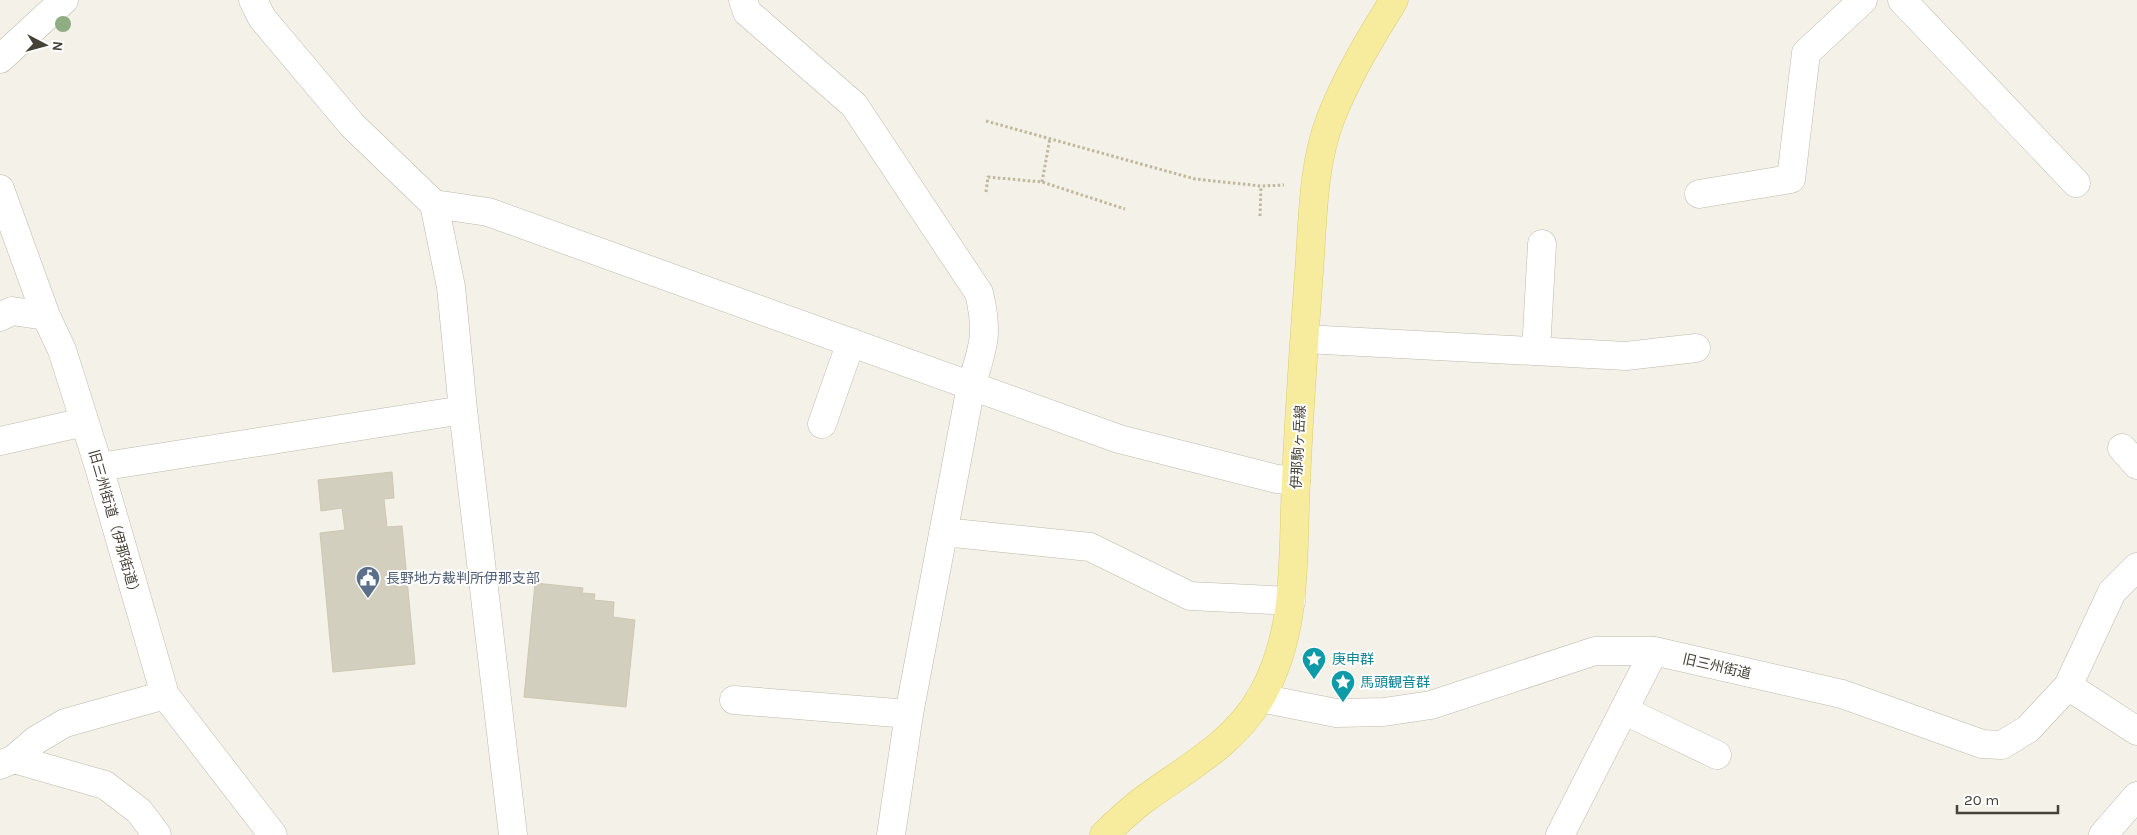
<svg xmlns="http://www.w3.org/2000/svg" width="2137" height="835" viewBox="0 0 2137 835" font-family="Karla,'Noto Sans JP',sans-serif">
<style>
.building{fill:#d3cfbe;stroke:#cec8b2}
.lines{fill:none;stroke-linecap:round;stroke-linejoin:round}
.minor-casing{stroke:#bdbaab;stroke-width:29}
.major-casing{stroke:#dbcc6e;stroke-width:29}
.path{stroke:#beb89d;stroke-width:3;stroke-dasharray:2.5 2.5;stroke-linecap:butt}
.minor{stroke:#fff;stroke-width:28}
.major{stroke:#f7ec9d;stroke-width:28}
.tree{fill:#8fac82}
.labels{text-anchor:middle;stroke-width:4;stroke-linejoin:round;paint-order:stroke}
.street-label{font-size:14px;fill:#454237;stroke:#fff}
.service-label{font-size:14px;fill:#4e5e75;stroke:#fff;text-anchor:start}
.culture-label{font-size:14px;fill:#0d838f;stroke:#fff;text-anchor:start}
</style>
<rect width="100%" height="100%" fill="#f3f1e8"/>
<!-- building -->
<path class="building" d="M392 472 394 498 384 499 387 527 402 526 415 664 333 672 320 533 345 530 342 508 321 511 318 480Z
M535 583 583 588 582 593 595 594 594 600 614 602 613 617 635 620 626 707 524 697Z"/>
<g class="lines">
<defs>
<path id="minor" d="M253 0 262 18 352 125 434 204 451 287 463 410 513 835
M743 0 747 12 854 105 979 293C989 334 983 348 971 386L909 714 891 835
M1902 0 2076 183
M0 59 64 0
M0 189 46 316 62 350 99 467 165 695 273 835
M1699 194 1791 179 1806 53 1863 0
M434 204 488 212 1119 439 1277 479 1296 481
M0 317 12 311 46 316
M1305 339 1626 356 1696 348
M1536 351 1542 244
M822 424 851 342
M0 441 84 422
M2122 448 2137 465
M99 467 463 410
M944 532 1090 547 1190 596 1291 601
M2068 686 2137 731
M1260 698 1336 713 1384 712 1431 705 1595 651H1654L1842 694 1982 744 2002 745 2028 729 2068 686 2112 592 2137 567
M734 700 909 714
M1625 711 1717 755
M14 759 105 785 139 811 157 835
M0 765 14 759 36 740 65 723 165 695
M1560 835 1654 651
M2103 835 2137 796"/>
<path id="major" d="M1104 835C1116 823 1129 811 1142 801 1185 769 1233 745 1261 697 1299 631 1292 556 1296 482 1299 412 1304 342 1309 272 1313 222 1312 168 1330 120 1347 76 1370 39 1394 0"/>
</defs>
<!-- minor casing -->
<use href="#minor" class="minor-casing"/>
<!-- major casing -->
<use href="#major" class="major-casing"/>
<!-- path -->
<path class="path" d="M986 121 1195 179 1261 186 1284 185
M1042 182 1050 138
M986 192 988 177 1042 182 1125 209
M1260 216 1261 186"/>
<!-- minor -->
<use href="#minor" class="minor"/>
<!-- major -->
<use href="#major" class="major"/>
</g>
<!-- trees -->
<circle class="tree" cx="63" cy="24" r="8"/>
<!-- icons -->
<defs>
<symbol id="civic-pin" viewBox="-11 -11 22 30"><path d="M0 17L-7.5 6A9.5 9.5 0 1 1 7.5 6Z" fill="#5c6f8a" stroke="#fff"/><path d="M-.6-6.5H3V-4.5H.6V-3L4-1V1h2V6H-6V1h2V-1L-.6-3ZM-1.2 2.5V6h2.4V2.5Z" fill="#fff"/></symbol>
<symbol id="sight-pin" viewBox="-11 -11 22 30"><path d="M0 17L-7.5 6A9.5 9.5 0 1 1 7.5 6Z" fill="#0f9aa8" stroke="#fff"/><path d="M0-6L1.8-2.2L6-1.7L2.9 1.2L3.7 5.4L0 3.3L-3.7 5.4L-2.9 1.2L-6-1.7L-1.8-2.2Z" fill="#fff"/></symbol>
</defs>
<g fill-rule="evenodd">
<use href="#civic-pin" x="354" y="564" width="28" height="38"/>
<use href="#sight-pin" x="1300" y="645" width="28" height="38"/>
<use href="#sight-pin" x="1329" y="668" width="28" height="38"/>
</g>
<g class="labels">
<!-- street labels -->
<g class="street-label">
<text transform="translate(1298 447) rotate(-87)" y="5">伊那駒ヶ岳線</text>
<text transform="translate(115 524) rotate(74)" y="5">旧三州街道（伊那街道）</text>
<text transform="translate(1717 666) rotate(13)" y="5">旧三州街道</text>
</g>
<!-- service labels -->
<g class="service-label">
<text x="386" y="583">長野地方裁判所伊那支部</text>
</g>
<!-- culture labels -->
<g class="culture-label">
<text x="1332" y="664">庚申群</text>
<text x="1360" y="687">馬頭観音群</text>
</g>
</g>
<!-- north arrow -->
<g transform="translate(45 45) rotate(96)" stroke="#ffffff" stroke-width="4" paint-order="stroke">
<path d="M0-4L9 19L0 12L-9 19Z" fill="#454237"/>
<text y="-8" font-size="14" font-weight="bold" text-anchor="middle" fill="#454237">N</text>
</g>
<!-- scale -->
<path d="M1957 805v8h101v-8" fill="none" stroke="#454237" stroke-width="2.5"/>
<text x="1964" y="805" font-size="15" fill="#454237" stroke="#ffffff" stroke-width="4" paint-order="stroke">20 m</text>
</svg>
